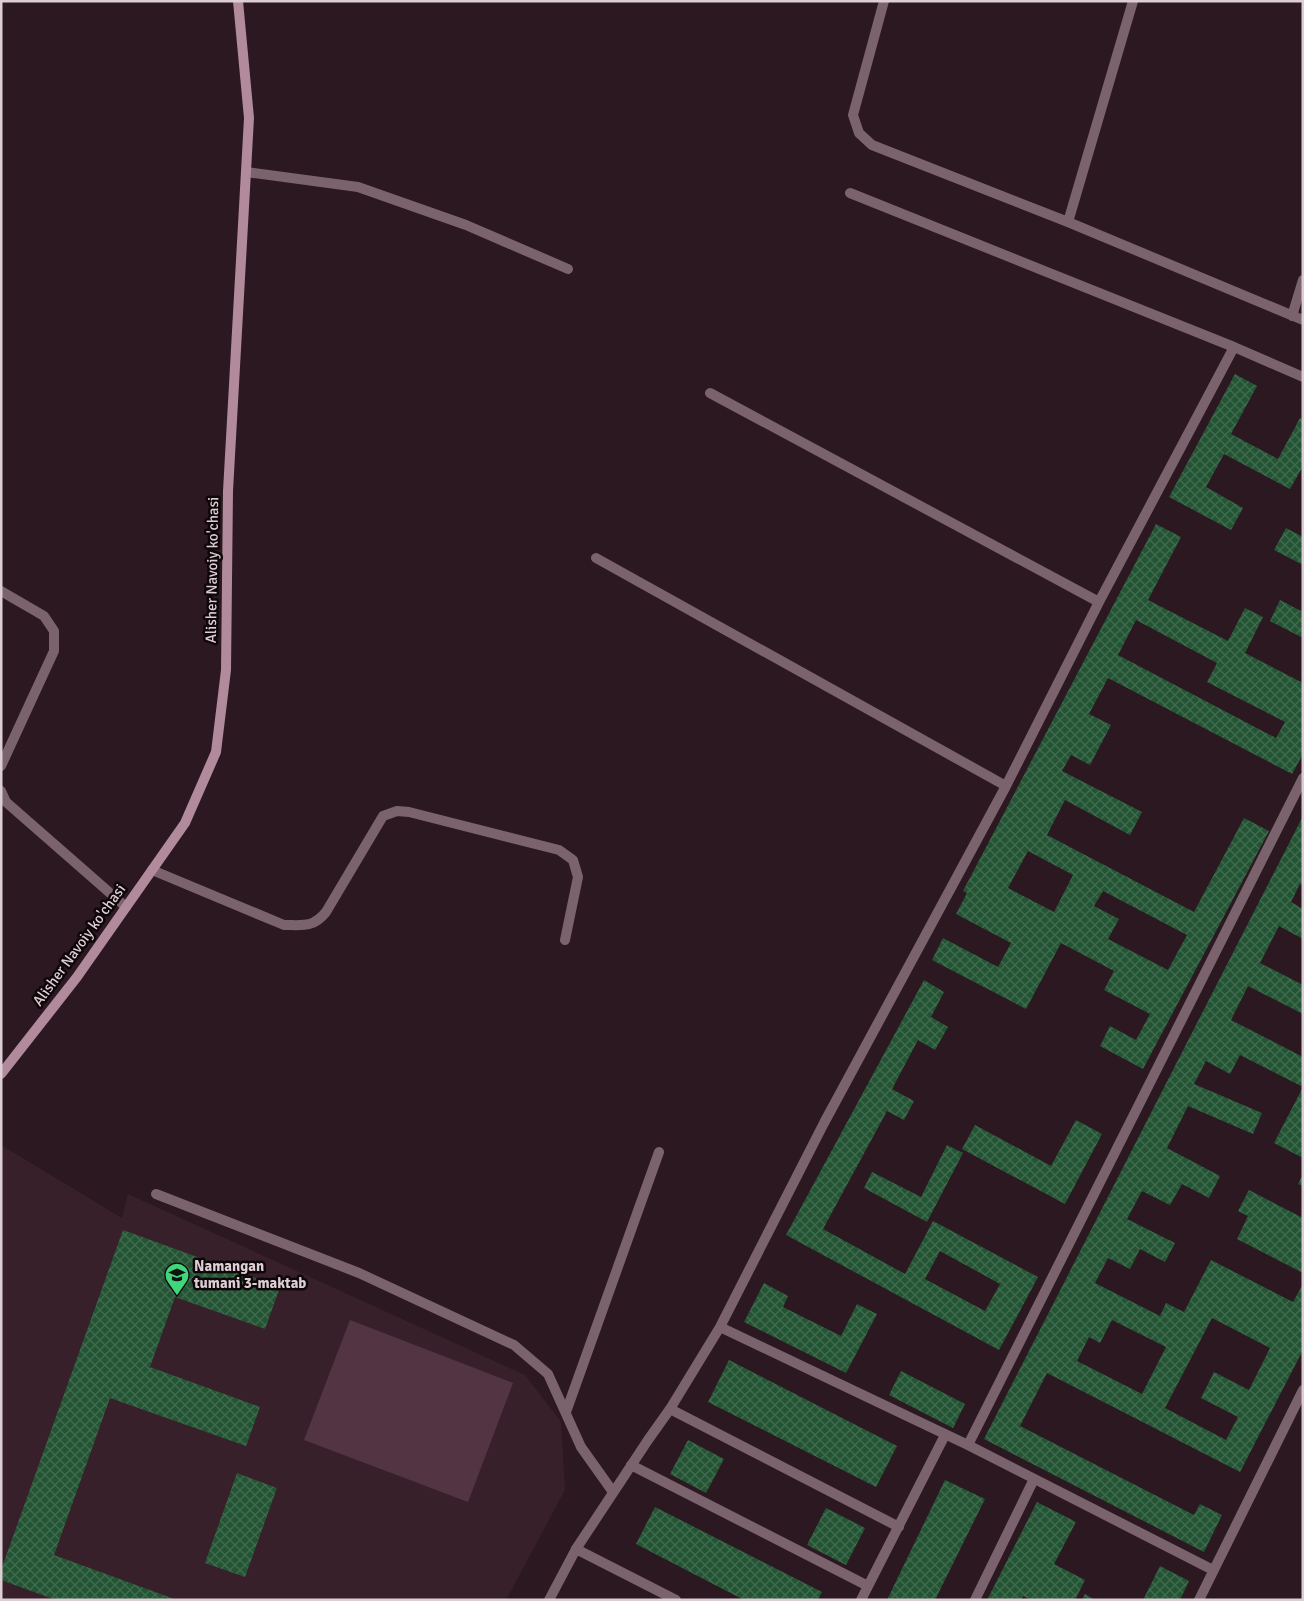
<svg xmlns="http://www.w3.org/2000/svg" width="1304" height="1601" viewBox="0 0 1304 1601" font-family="Signika,sans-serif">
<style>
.built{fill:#38202b}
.pitch{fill:#523442}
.building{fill:url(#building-cross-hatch);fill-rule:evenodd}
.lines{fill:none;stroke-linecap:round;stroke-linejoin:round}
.lane{stroke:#7b636e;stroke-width:10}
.street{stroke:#7b636e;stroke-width:10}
.secondary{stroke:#b18a9b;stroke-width:10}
.labels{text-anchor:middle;stroke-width:5;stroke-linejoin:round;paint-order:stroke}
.street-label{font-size:15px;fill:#dcced4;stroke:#0e0609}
.poi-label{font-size:15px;font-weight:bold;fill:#dcced4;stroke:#0e0609;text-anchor:start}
</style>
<defs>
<pattern id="building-cross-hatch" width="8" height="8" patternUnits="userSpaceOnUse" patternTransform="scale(1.25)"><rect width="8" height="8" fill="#235534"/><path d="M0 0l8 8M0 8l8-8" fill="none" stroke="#426c50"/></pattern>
</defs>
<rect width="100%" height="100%" fill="#2b1821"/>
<!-- built -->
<path class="built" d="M1 1145 122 1218 128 1194 525 1375 561 1422 565 1490 506 1600H1Z"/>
<!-- pitch -->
<path class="pitch" d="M350 1320 513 1383 468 1502 304 1440Z"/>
<!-- building -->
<path class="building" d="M1235 374 1257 386 1231 434 1278 459 1300 418 1303 420V466L1290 489 1224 454 1206 487 1243 508 1231 530 1169 497Z
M1156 524 1181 537 1148 600 1228 641 1245 608 1263 617 1245 653 1303 683V754L1292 774 1108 678 1089 714 1111 725 1090 765 1071 755 1062 771 1142 812 1130 835 1065 800 1047 835 1194 912 1244 818 1269 831 1143 1069 1100 1046 1110 1026 1136 1040 1150 1014 1104 990 1114 971 1061 943 1026 1009 932 960 943 938 998 967 1011 943 956 914 967 893 963 891ZM1136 620 1217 663 1207 682 1285 722 1276 738 1118 655ZM1028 851 1073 875 1054 912 1008 888ZM1103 891 1187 935 1168 970 1108 939 1119 919 1094 906Z
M1286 528 1303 537V565L1274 550Z
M1280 600 1303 612V638L1270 621Z
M1303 816V885L1300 884 1291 902 1303 909V939L1279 926 1260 963 1303 985V1014L1248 986 1231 1020 1303 1057V1084L1301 1086 1240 1055 1230 1074 1206 1061 1194 1084 1262 1113 1253 1134 1188 1106 1167 1148 1220 1176 1209 1198 1182 1184 1170 1205 1142 1191 1127 1219 1175 1243 1165 1262 1140 1249 1130 1269 1108 1258 1095 1283 1160 1316 1166 1303 1184 1312 1211 1260 1293 1302 1303 1284V1350L1240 1472 1047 1373 1020 1426 1194 1515 1200 1504 1222 1515 1204 1552 984 1439ZM1212 1318 1270 1348 1249 1390 1214 1372 1201 1398 1238 1417 1226 1440 1165 1408ZM1112 1320 1166 1347 1142 1394 1077 1361 1089 1337 1100 1343Z
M924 980 944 992 931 1017 948 1027 935 1050 918 1040 892 1089 914 1101 904 1120 887 1111 823 1229 905 1274 933 1221 1038 1277 999 1350 786 1235ZM940 1251 1000 1284 985 1311 925 1279Z
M1303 1087V1158L1274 1143Z
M1076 1120 1102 1134 1065 1204 962 1149 975 1125 1051 1166Z
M947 1145 963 1153 927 1222 864 1188 872 1172 921 1197Z
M1303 1174V1186L1298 1184Z
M1249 1190 1303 1218V1273L1237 1239 1248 1216 1238 1211Z
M123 1230 280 1287 265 1329 175 1297 150 1367 260 1407 246 1446 110 1398 54 1555 177 1600H56L1 1580V1570Z
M764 1283 788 1296 783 1307 841 1336 857 1304 877 1314 846 1373 744 1322Z
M729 1360 897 1446 876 1487 708 1402Z
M901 1371 965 1404 953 1428 889 1395Z
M688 1440 724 1459 706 1493 670 1474Z
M237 1473 277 1488 245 1577 205 1563Z
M945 1480 985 1499 935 1600H887Z
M1037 1502 1076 1522 1054 1564 1085 1580 1075 1600H1031L1023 1596 1021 1600H987Z
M655 1507 822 1592 818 1600H744L636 1544Z
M826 1508 865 1528 846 1565 807 1545Z
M1160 1566 1189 1581 1180 1600H1143Z
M1085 1594 1095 1600H1082Z"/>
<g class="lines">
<!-- lane -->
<path class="lane" d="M670 1409 899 1527
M631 1465 868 1586
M576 1549 676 1600
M861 1600 945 1435"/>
<!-- street -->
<path class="street" d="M884 1 853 115 859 133 872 145 1068 222 1303 320
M246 172 358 187 466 225 568 269
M850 193 1234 347 1303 377
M1068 222 1133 1
M1292 316 1303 280
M710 393 1099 602
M596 558 1006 786
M1 591 44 616 54 631V651L1 766
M1 791 6 802 126 907
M152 870 284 925C303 925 313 928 326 912L383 816 397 811 409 812 559 850 573 860 578 877 565 940
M156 1194 359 1273 514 1345 548 1374 581 1447 613 1492
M720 1327 968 1445 1213 1570
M566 1412 659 1152
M968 1445 1303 778
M549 1600 576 1549 648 1440 670 1409 720 1327 824 1123 1006 786 1099 602 1234 347
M975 1600 1034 1479
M1199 1600 1303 1390"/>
<!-- secondary -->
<path class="secondary" d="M1 1074 77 977 185 823 216 752 226 670 228 491 249 118 238 1"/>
</g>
<!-- icons -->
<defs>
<symbol id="school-pin" viewBox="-11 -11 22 30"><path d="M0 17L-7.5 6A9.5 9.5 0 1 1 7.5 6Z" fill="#40d77c" stroke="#0e0609"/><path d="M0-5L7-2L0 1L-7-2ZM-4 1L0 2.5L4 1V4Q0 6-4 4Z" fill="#111"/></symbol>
</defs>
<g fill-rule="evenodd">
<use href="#school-pin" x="163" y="1261" width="28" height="38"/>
</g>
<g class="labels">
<!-- street labels -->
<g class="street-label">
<text transform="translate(212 570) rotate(-89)" y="5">Alisher Navoiy ko'chasi</text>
<text transform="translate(79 945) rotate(-54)" y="5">Alisher Navoiy ko'chasi</text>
</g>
<!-- poi labels -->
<g class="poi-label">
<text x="194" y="1271">Namangan<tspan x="194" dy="17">tumani 3-maktab</tspan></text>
</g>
</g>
<!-- border -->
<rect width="1304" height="1601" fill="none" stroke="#dcced4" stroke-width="5"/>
</svg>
